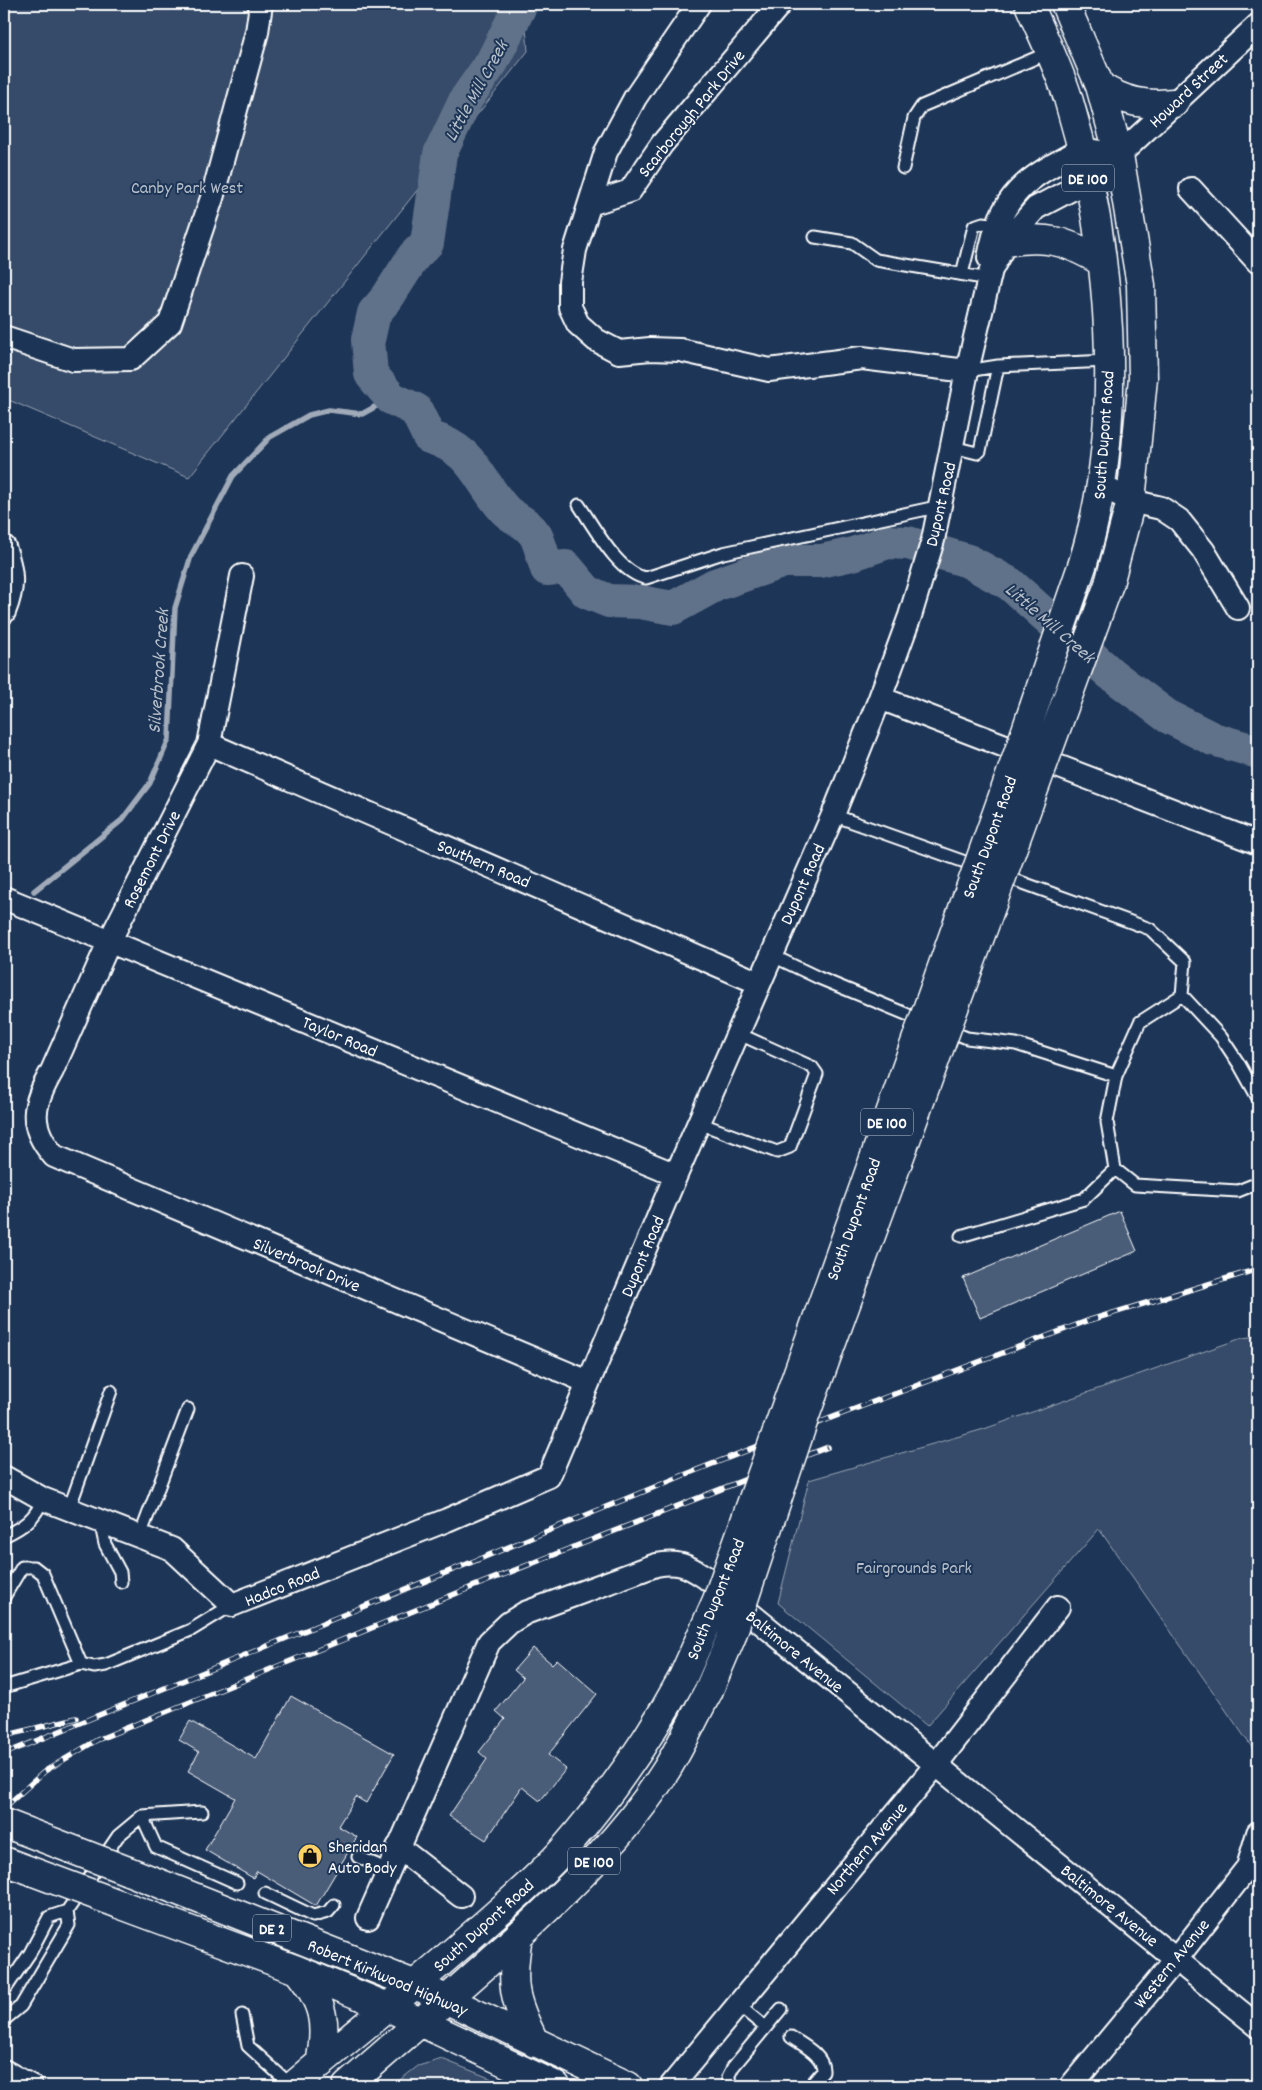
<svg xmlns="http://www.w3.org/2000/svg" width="1262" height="2090" viewBox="0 0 1262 2090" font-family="Dekko,sans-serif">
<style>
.green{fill:#364b69;stroke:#9aa5b4}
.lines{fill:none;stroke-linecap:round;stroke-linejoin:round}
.stream{stroke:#a0aab8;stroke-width:5.5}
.river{stroke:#617289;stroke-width:34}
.building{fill:#4a5d79;stroke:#fff}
.lane-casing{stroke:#fff;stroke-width:15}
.street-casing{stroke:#fff;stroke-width:26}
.primary-casing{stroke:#fff;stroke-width:31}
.lane{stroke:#1d3557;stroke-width:11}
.street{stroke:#1d3557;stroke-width:22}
.primary{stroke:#1d3557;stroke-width:28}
.rail-casing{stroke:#fff;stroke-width:5.5}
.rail{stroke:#1d3557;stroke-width:4;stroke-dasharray:11;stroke-linecap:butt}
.primary-bridge-casing{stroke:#fff;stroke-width:31;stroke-linecap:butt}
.primary-bridge{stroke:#1d3557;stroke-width:28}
.labels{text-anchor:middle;stroke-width:4;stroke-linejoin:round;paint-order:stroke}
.shield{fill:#1d3557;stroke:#bbc2cd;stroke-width:1}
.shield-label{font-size:16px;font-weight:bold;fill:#fff}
.street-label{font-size:18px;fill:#fff;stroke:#1d3557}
.park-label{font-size:18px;fill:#b9c0ca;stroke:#1d3557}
.poi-label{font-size:18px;fill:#fff;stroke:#1d3557;text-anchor:start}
.water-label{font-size:19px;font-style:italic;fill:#b8c0ca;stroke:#1d3557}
</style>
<rect width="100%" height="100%" fill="#1d3557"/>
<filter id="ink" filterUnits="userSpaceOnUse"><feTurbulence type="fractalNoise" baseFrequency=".02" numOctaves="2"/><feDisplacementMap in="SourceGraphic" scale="10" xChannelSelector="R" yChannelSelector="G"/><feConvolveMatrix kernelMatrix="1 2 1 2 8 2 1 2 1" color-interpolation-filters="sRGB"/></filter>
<g filter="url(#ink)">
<!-- green -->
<path class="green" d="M4 4H524L528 51 189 477 4 398Z
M1258 1336V1756L1099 1529 927 1726 778 1603 809 1480 984 1429 1242 1338Z
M442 2059 507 2085 392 2086 418 2066Z"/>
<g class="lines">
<!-- stream -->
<path class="stream" d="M34 891 122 820 150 783 169 739 175 608 191 556 233 476 270 437 309 415 329 410 362 414 391 398"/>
<!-- river -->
<path class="river" d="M521 4 492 62 466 99 440 154 427 243 414 256 387 298 374 313 368 340 371 374 391 398 416 410 429 437C474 450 476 477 504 509 514 520 527 521 536 536 541 546 543 558 547 569L566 567 587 592 609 601 640 602 673 608 715 585 784 561H821L853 554 888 542 908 543 968 561 1010 584 1111 674 1167 716 1213 739 1258 752"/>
</g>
<!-- building -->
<path class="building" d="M1120 1211 1137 1251 980 1318 963 1278Z
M533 1648 552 1664 557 1659 597 1694 548 1755 566 1769 540 1801 522 1787 486 1840 449 1816 487 1759 479 1752 505 1719 496 1711 523 1678 514 1670Z
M291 1696 394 1754 366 1803 356 1797 338 1826 357 1837 316 1906 257 1871 253 1878 205 1850 235 1798 188 1771 199 1752 179 1740 190 1721 256 1759Z"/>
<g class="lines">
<defs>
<path id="lane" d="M903 168 914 118 922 106 1050 52
M815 237 852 243 876 260 989 279
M962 274 974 226 983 223 998 225
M967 371 998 366
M953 447 977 453 980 451 998 366 1108 361
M579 505C594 527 619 574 646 578L723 553 941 506
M833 815 979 867
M771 955 819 978 923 1021
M1182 995 1221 1037 1239 1064 1258 1098
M945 1029 967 1038 1016 1044 1116 1076 1140 1022 1182 995 1185 962 1150 929 1001 875
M1116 1076 1107 1122 1115 1169 1135 1185 1238 1191 1258 1183
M699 1123 777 1152 790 1147 817 1074 812 1067 737 1033
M961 1236 1084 1199 1115 1169
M69 1509 111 1391
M100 1521 105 1544 120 1572 121 1582
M4 1536C23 1527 35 1519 43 1499
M140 1536 188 1409
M4 1597 22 1567H34L43 1574 81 1664
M4 1687 81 1664 94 1667 106 1665 191 1630 232 1605
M142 1816 156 1847 237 1883
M358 1857 389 1870
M265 1893 313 1916 328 1912 334 1905
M4 1991 30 1953 49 1917 67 1911 118 1836 142 1816 202 1812
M737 2004 765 2027
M242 2015 248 2046 292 2086
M4 2020 21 2006 69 1925 67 1911
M791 2037C802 2045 824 2055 823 2071L810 2086
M733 2086 728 2077 733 2067 781 2009"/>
<path id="street" d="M699 4 635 98 606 152 575 250 570 282V307L578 324 596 340 619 352 650 349 680 350 769 370 862 358 967 371
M1191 189 1258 262
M590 204 630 191 662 144 780 4
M989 258C1001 192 1026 179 1082 149L1119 155
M4 337 73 360 131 359 170 323 212 198 257 32 261 4
M1102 486 1131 501 1161 508 1179 520 1203 550 1238 608
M4 547C13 572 14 587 4 612
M242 576 209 744 110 940 52 1071C33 1104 27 1125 54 1156L588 1382
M880 698 1258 843
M209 744 759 983
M4 898 676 1175
M4 1477 43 1499 172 1549 232 1605 447 1520 549 1476 676 1175 833 815 880 698 910 616 933 540 967 371 991 270 1006 242 1036 208 1089 180 1119 155 1258 25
M398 1847 461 1896
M368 1918 489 1642 509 1623 525 1613 656 1565C678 1561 687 1565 705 1577L1258 2026
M4 2071 31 2086
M671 2086 935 1766 1058 1607
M1071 2086 1177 1958 1248 1867 1258 1833"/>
<path id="primary" d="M1029 4C1042 35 1058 66 1068 98 1111 241 1127 419 1083 563
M1065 4 1100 86 1119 155 1141 285 1143 378 1131 501 1109 584
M1100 86C1123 102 1146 106 1174 103
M1006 242C1047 235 1067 241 1102 262
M128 1871 416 1985 628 2086
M119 1904 297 1970 388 2007 556 2086
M518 1936C510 1984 513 1999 535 2043
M297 1970C324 2002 328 2023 320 2064
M293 2086C357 2031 424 1979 486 1923 513 1899 540 1876 563 1850 610 1796 649 1739 683 1677
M347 2086C404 2036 462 1987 518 1936 571 1887 626 1834 665 1772 681 1747 693 1719 708 1692"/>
</defs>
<!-- lane casing -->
<use href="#lane" class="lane-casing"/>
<!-- street casing -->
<use href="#street" class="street-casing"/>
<!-- primary casing -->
<use href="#primary" class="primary-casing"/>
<!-- lane -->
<use href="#lane" class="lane"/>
<!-- street -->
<use href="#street" class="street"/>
<!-- primary -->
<use href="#primary" class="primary"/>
<defs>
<path id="rail" d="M4 1736 76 1718
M4 1754 684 1475 815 1424 1087 1321 1258 1269
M4 1808 45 1771 97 1740 472 1587 828 1447"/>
</defs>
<!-- rail casing -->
<use href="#rail" class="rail-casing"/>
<!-- rail -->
<use href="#rail" class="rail"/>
<defs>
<path id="primary-bridge" d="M683 1677 717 1600 1020 748 1083 563
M708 1692 731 1638 805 1416 1109 584
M4 1823 128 1871
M4 1861 119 1904"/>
</defs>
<!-- primary-bridge casing -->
<use href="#primary-bridge" class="primary-bridge-casing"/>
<!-- primary-bridge -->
<use href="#primary-bridge" class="primary-bridge"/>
</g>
</g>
<!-- icons -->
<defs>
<symbol id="shop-disc" viewBox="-11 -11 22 22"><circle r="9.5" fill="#ffd166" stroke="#1d3557"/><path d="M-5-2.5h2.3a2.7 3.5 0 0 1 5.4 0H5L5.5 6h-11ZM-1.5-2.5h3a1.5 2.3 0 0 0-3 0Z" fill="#111"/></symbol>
</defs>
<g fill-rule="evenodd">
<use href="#shop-disc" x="296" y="1842" width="28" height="28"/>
</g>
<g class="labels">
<!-- shield labels -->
<g class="shield">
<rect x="1062" y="164.5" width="52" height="27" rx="4"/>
<rect x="861" y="1108.5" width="52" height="27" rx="4"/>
<rect x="568" y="1847.5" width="52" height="27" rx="4"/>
<rect x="253" y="1914.5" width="38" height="27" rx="4"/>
</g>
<g class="shield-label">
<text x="1088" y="184">DE 100</text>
<text x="887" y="1128">DE 100</text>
<text x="594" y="1867">DE 100</text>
<text x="272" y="1934">DE 2</text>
</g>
<!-- street labels -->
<g class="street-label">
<text transform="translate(1188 90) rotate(-43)" y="6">Howard Street</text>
<text transform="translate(691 113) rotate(-51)" y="6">Scarborough Park Drive</text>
<text transform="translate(1103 435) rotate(-86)" y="6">South Dupont Road</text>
<text transform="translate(940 504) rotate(-77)" y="6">Dupont Road</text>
<text transform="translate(989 837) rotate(-70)" y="6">South Dupont Road</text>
<text transform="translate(151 859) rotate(-63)" y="6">Rosemont Drive</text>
<text transform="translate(484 863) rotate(23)" y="6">Southern Road</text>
<text transform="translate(802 884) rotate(-66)" y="6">Dupont Road</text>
<text transform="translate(340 1036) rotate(23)" y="6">Taylor Road</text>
<text transform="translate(853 1219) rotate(-70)" y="6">South Dupont Road</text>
<text transform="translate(642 1256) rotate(-67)" y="6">Dupont Road</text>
<text transform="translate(307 1264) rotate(23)" y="6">Silverbrook Drive</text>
<text transform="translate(282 1586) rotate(-22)" y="6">Hadco Road</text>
<text transform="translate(715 1599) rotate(-68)" y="6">South Dupont Road</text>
<text transform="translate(795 1651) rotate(39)" y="6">Baltimore Avenue</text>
<text transform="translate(866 1848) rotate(-50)" y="6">Northern Avenue</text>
<text transform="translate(1110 1905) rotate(39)" y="6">Baltimore Avenue</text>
<text transform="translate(483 1925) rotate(-42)" y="6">South Dupont Road</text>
<text transform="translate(1171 1963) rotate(-51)" y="6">Western Avenue</text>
<text transform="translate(388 1977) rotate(23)" y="6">Robert Kirkwood Highway</text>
</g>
<!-- park labels -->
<g class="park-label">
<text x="187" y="193">Canby Park West</text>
<text x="914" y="1573">Fairgrounds Park</text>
</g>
<!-- poi labels -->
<g class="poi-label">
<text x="328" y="1852">Sheridan<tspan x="328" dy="21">Auto Body</tspan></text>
</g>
<!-- water labels -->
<g class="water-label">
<text transform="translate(475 90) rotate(-61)" y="7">Little Mill Creek</text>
<text transform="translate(1051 622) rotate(41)" y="7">Little Mill Creek</text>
<text transform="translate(157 671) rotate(-86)" y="7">Silverbrook Creek</text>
</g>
</g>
<!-- margin -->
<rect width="1262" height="2090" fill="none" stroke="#1d3557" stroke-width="20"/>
<rect x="10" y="10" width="1242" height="2070" fill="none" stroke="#fff" stroke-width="2" filter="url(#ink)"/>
</svg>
